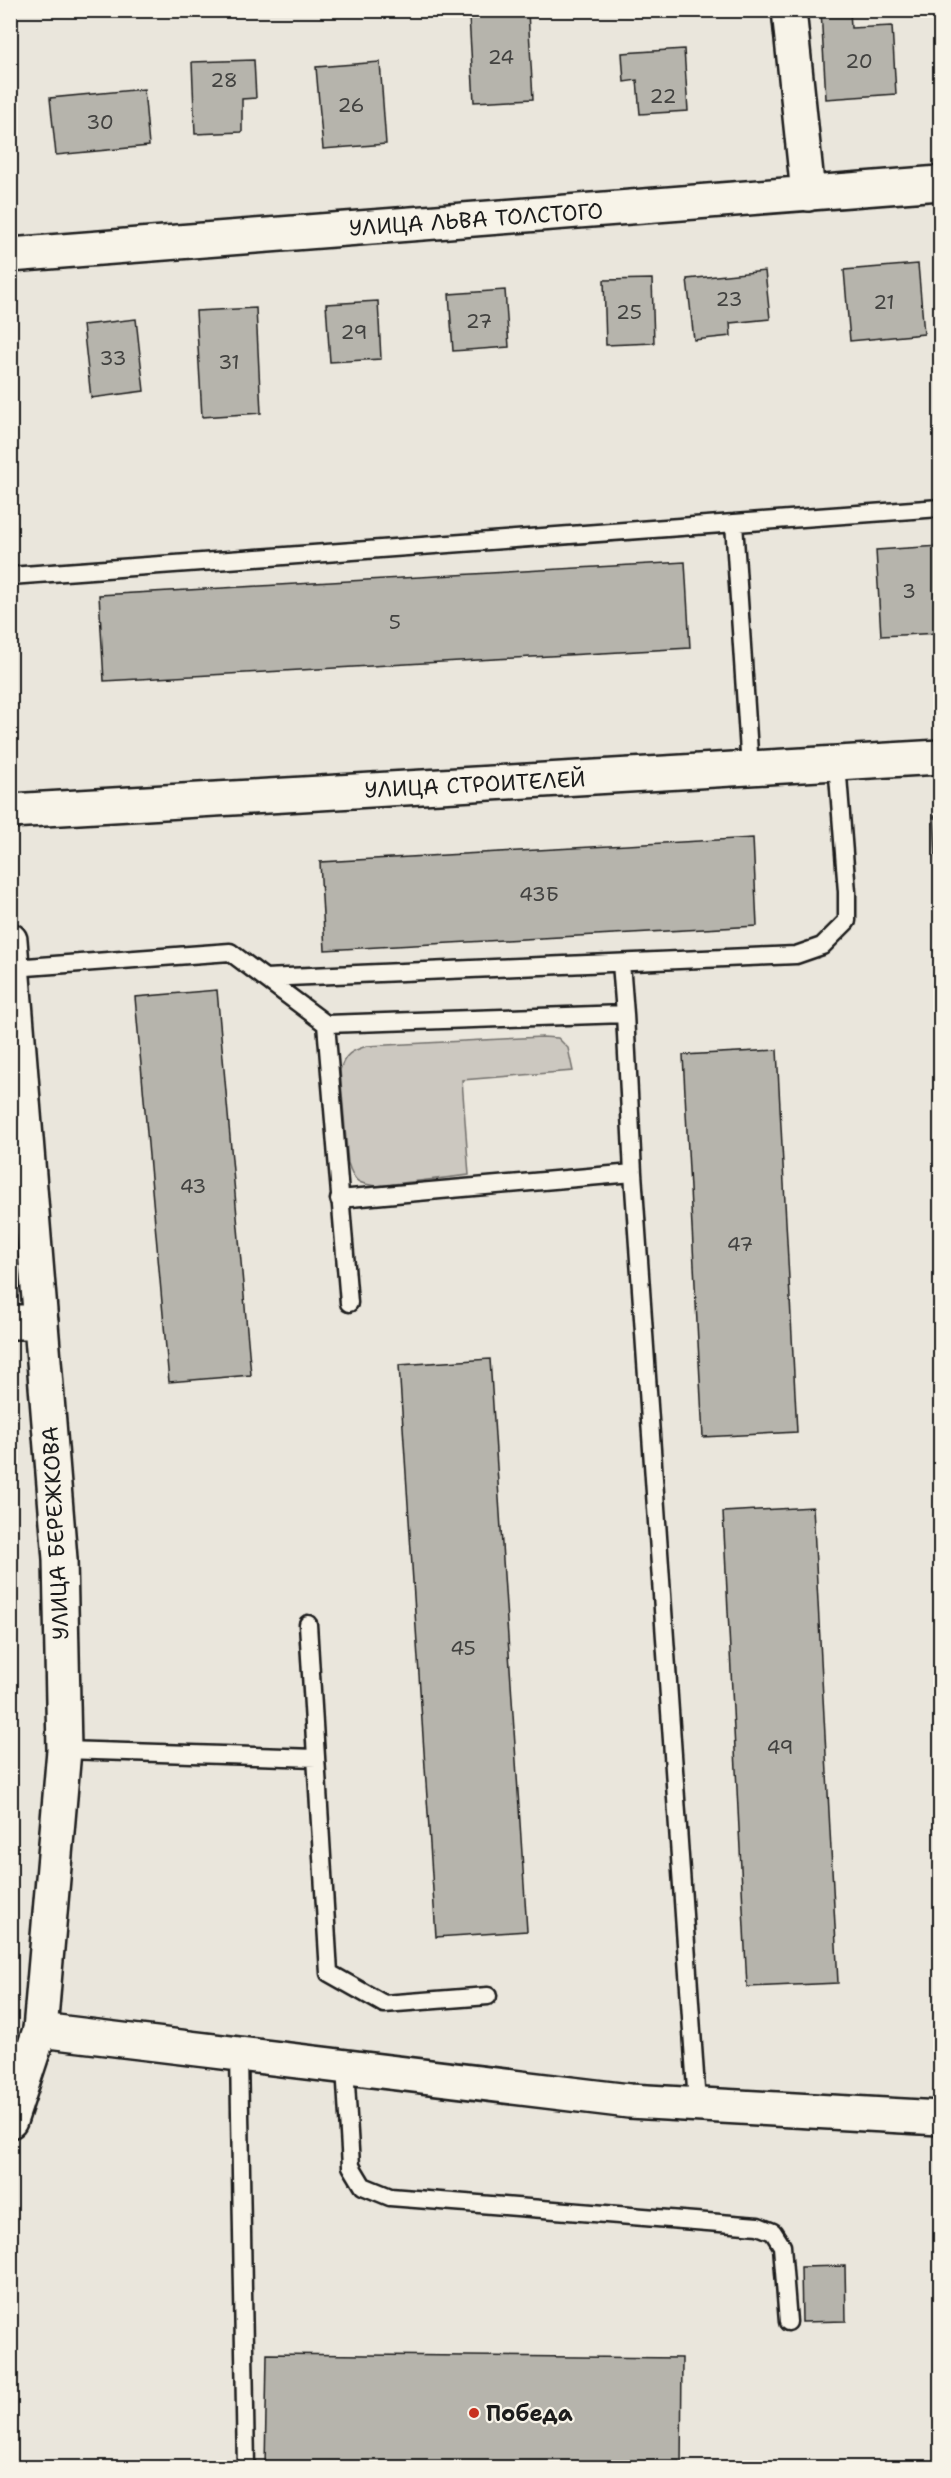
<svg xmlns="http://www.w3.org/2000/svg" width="951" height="2478" viewBox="0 0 951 2478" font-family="'Shantell Sans',sans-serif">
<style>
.green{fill:#ccc8c0;stroke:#74726e;stroke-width:1.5}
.building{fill:#b6b4ac;stroke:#1c1c1c;stroke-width:1.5}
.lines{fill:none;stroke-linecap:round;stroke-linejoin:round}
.service-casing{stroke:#1c1c1c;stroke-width:21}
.minor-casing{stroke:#1c1c1c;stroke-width:38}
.tertiary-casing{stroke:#1c1c1c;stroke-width:38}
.service{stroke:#f7f3e8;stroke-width:16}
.minor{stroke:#f7f3e8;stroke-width:33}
.tertiary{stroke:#f7f3e8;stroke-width:33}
.poi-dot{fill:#c8321e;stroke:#f7f3e8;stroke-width:2}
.labels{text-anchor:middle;stroke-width:4.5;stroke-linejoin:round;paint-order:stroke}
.number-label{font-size:20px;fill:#424240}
.street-label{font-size:22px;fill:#1c1c1c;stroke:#f7f3e8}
.poi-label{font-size:22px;font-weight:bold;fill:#1c1c1c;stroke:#f7f3e8;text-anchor:start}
</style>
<rect width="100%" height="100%" fill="#eae6dc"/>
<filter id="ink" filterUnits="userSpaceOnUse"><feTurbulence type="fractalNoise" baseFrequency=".0167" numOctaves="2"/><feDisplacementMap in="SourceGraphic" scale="12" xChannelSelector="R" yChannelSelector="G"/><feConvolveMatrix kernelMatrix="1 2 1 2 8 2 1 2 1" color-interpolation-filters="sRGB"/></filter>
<g filter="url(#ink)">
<!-- green -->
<path class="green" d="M542 1037 558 1038 568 1048 573 1071 462 1080 469 1175 377 1186C358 1184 354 1182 348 1163L340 1070C345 1054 351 1051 367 1046Z"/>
<!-- building -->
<path class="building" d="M821 10H850L851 28 892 26 896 94 826 99Z
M528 12 533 99 474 102 469 16Z
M684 49 688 111 640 114 637 80 624 82 622 53Z
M254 60 256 98 242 99V132L195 134 192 62Z
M380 62 386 144 323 149 316 67Z
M144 89 149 146 56 155 50 98Z
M918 264 924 334 850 341 844 270Z
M765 271 770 319 730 323 731 336 694 340 687 279Z
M652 279 654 343 606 345 604 280Z
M505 290 509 347 453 351 449 294Z
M378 301 381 359 330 362 326 304Z
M256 308 261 413 202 417 196 311Z
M136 319 144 391 91 398 83 325Z
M940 546V633L881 636 876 550Z
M685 562 690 648 104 681 99 595Z
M934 816H940V949Z
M753 838 757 926 325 950 320 862Z
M217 990 251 1375 169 1382 135 997Z
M777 1050 797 1432 703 1437 683 1055Z
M490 1359 527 1931 436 1937 399 1365Z
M813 1507 838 1983 747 1987 723 1512Z
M845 2266 846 2321 802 2322 801 2267Z
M267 2354 682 2358 681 2468H265Z"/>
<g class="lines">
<defs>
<path id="service" d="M734 523 750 768
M10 576 940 508
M621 963 625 1014
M13 968 230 952 326 1024 625 1014 633 1173 697 2104
M265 978 796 955 822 946 847 921V892L837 763
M326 1024 349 1303
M339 1199 633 1173
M308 1624 329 1973 384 2004 488 1996
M64 1750 316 1758
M239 2054 246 2468
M345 2067 351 2166 363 2186 390 2197 758 2226 773 2232 782 2246 788 2322"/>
<path id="minor" d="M789 10 808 194
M10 255 940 183
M10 1322H41
M40 2030 629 2101 940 2118"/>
<path id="tertiary" d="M10 811 940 757
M10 940 60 1559 64 1750 40 2030 10 2121"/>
</defs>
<!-- service casing -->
<use href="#service" class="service-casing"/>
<!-- minor casing -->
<use href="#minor" class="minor-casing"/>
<!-- tertiary casing -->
<use href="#tertiary" class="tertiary-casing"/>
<!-- service -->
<use href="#service" class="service"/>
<!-- minor -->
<use href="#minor" class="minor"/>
<!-- tertiary -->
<use href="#tertiary" class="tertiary"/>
</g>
</g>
<!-- markers -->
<circle class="poi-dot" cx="474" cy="2413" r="6"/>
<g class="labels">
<!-- number labels -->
<g class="number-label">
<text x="501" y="64">24</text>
<text x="859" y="68">20</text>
<text x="224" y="87">28</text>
<text x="663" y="103">22</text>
<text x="351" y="112">26</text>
<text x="100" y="129">30</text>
<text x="729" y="306">23</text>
<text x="884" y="309">21</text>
<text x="629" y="319">25</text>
<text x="479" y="328">27</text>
<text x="354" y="339">29</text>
<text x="113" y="365">33</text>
<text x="229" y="369">31</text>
<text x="909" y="598">3</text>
<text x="395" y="629">5</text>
<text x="539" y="901">43Б</text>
<text x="193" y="1193">43</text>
<text x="740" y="1251">47</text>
<text x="463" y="1655">45</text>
<text x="780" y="1754">49</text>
</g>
<!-- street labels -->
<g class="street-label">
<text transform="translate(476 219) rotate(-4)" y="8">УЛИЦА ЛЬВА ТОЛСТОГО</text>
<text transform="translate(475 784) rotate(-3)" y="8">УЛИЦА СТРОИТЕЛЕЙ</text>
<text transform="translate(55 1533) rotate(-93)" y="8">УЛИЦА БЕРЕЖКОВА</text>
</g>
<!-- poi labels -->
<g class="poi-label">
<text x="486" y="2421">Победа</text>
</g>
</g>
<!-- margin -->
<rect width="951" height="2478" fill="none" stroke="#f7f3e8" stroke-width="36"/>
<rect x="18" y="18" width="915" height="2442" fill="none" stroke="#1c1c1c" stroke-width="2" filter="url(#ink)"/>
</svg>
